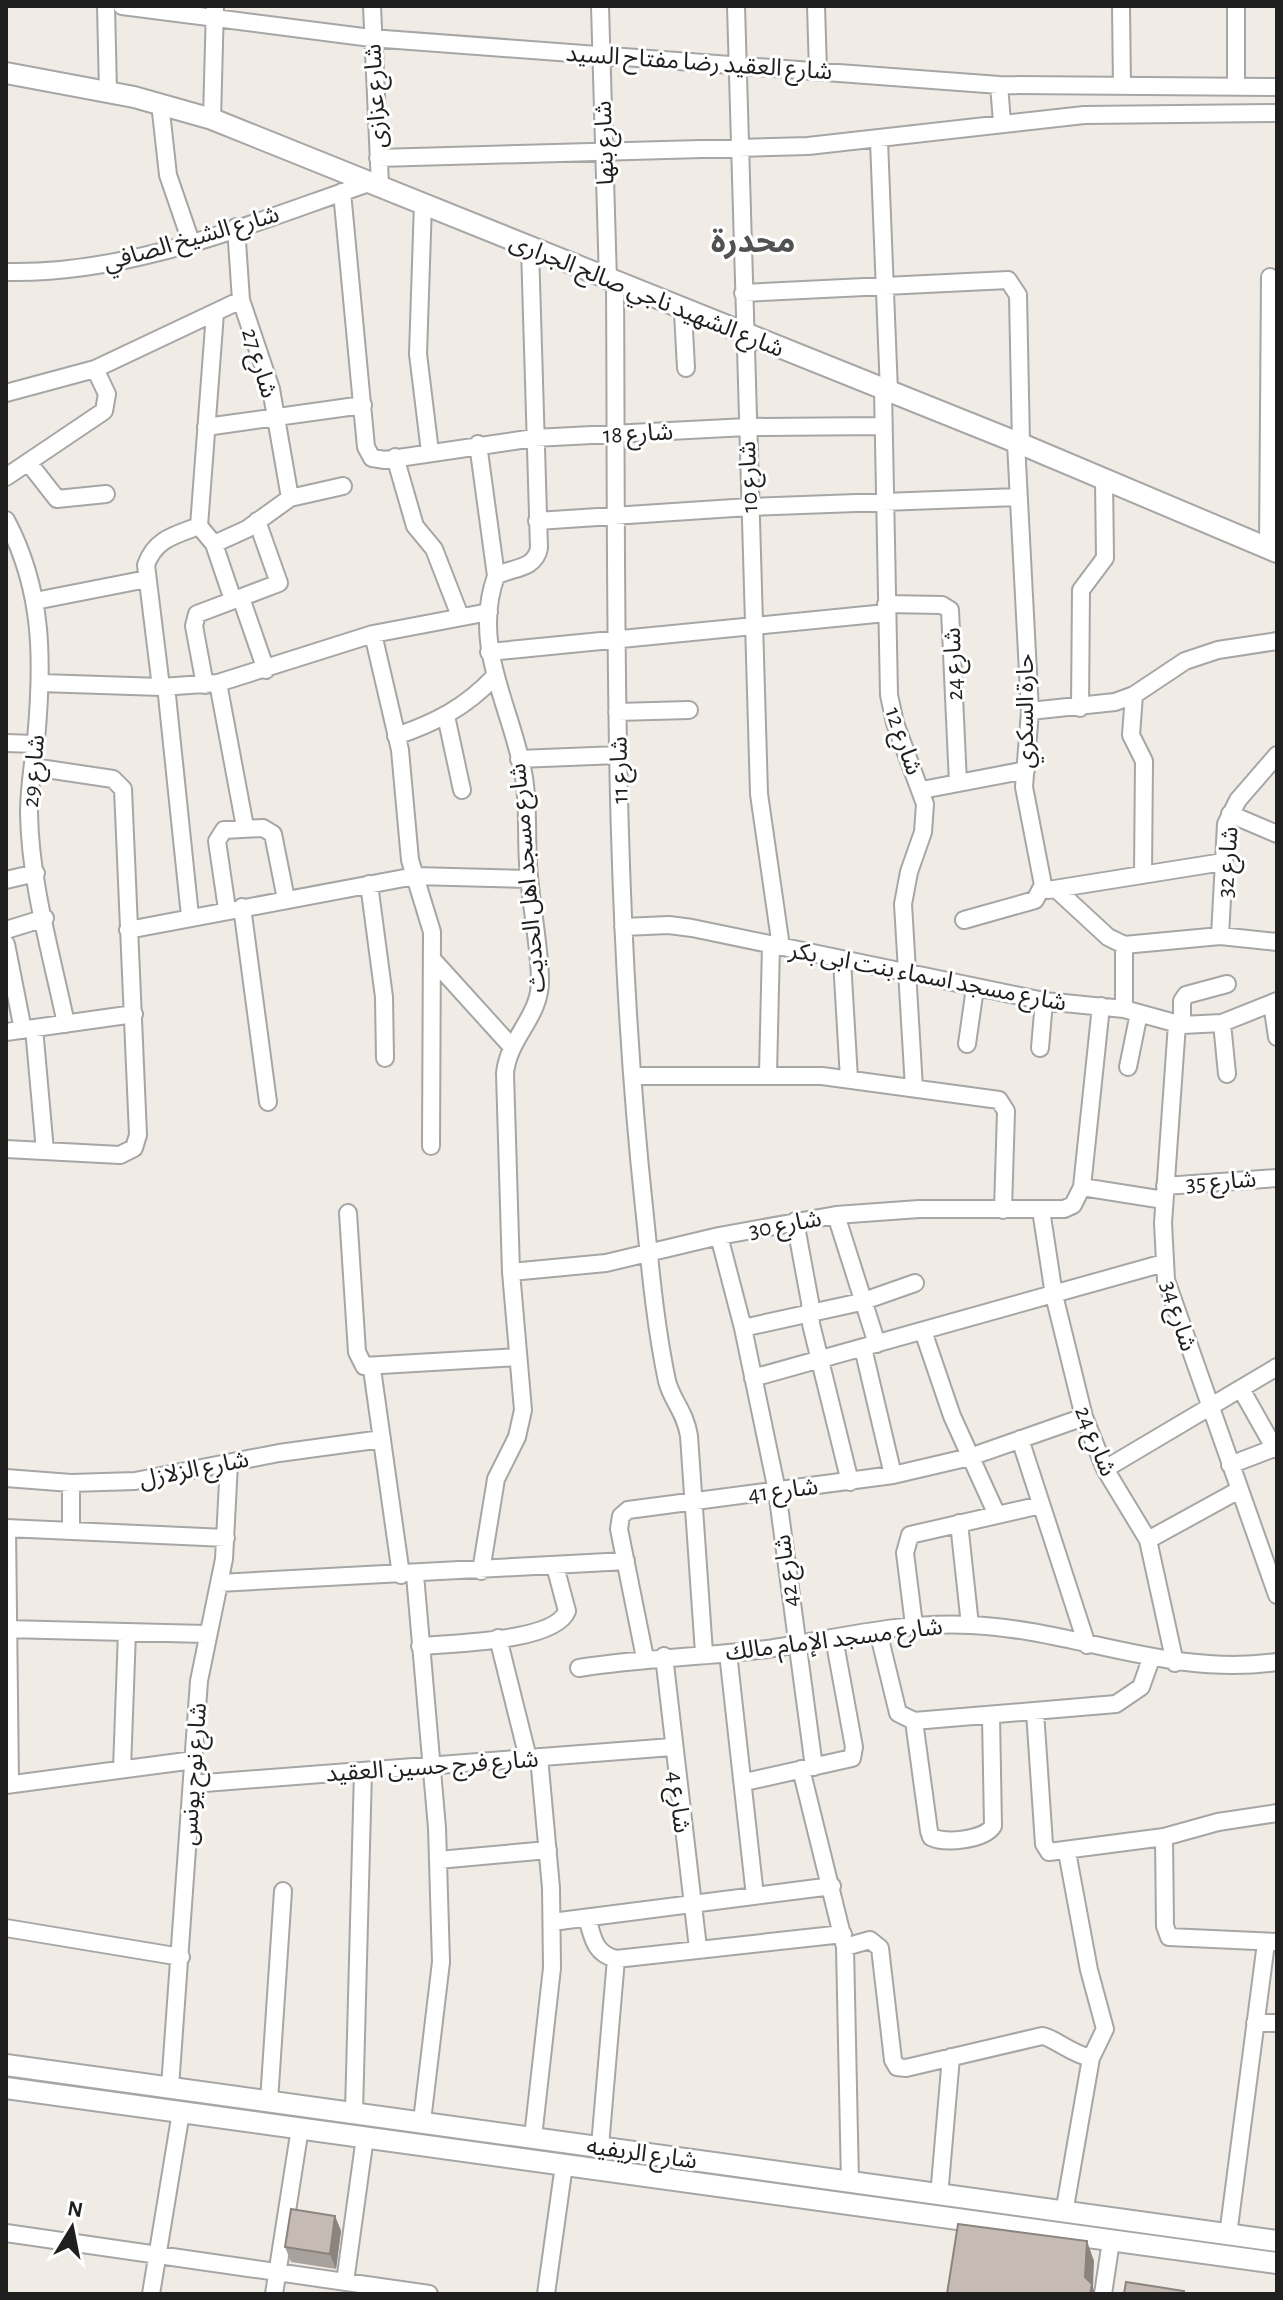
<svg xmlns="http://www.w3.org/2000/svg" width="1283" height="2300" viewBox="0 0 1283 2300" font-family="'Alegreya Sans','Noto Sans Arabic',sans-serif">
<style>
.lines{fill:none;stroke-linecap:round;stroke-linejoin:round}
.minor-casing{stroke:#a6a6a6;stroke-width:20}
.tertiary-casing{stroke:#a6a6a6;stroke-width:24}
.minor{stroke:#fff;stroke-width:16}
.tertiary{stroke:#fff;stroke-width:20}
.wall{fill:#a9a19b}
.shaded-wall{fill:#8a837e}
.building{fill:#c5bbb4;stroke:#8a837e;stroke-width:2}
.labels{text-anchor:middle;stroke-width:6;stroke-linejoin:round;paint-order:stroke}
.street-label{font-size:24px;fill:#1f1f1f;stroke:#fff}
.district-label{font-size:32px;font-weight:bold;fill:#525252;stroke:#fff}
</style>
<rect width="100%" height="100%" fill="#f0ebe5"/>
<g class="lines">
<defs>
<path id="minor" d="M106 6 108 91
M122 6 371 38 999 85 1277 87
M372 6 380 185
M600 6 608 281
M736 6 759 794 781 947
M816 6 818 71
M1121 6 1122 86
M999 85 1002 122
M1236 87V6
M160 103 168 175 191 242
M212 119 215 6
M879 141 889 392
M378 158 808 146 1084 115 1277 113
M342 192 366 447 372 458 385 460 534 438 747 427 883 426
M423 203 418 354 430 452
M236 227 241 300 271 389 290 498
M6 272C132 275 254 222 372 182
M615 283C617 591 611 901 644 1207 650 1265 655 1324 667 1381 672 1401 685 1411 689 1436L704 1653
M743 293 1008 280 1018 295 1021 444
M683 312 686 368
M883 390 889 695 895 723 925 804 923 832 909 872 903 904 914 1088
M6 393 95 369 241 300
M206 427 363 405
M478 444 496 576
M395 457 415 526 434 549 460 616
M28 462 57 499 106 494
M6 477 104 411 107 394 95 369
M6 520C44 591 43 663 36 740 33 764 29 789 29 813 30 883 52 956 66 1024
M537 521 749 507 1018 497
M199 526 215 313
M199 526 214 544 233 600
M214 544 247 529 290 498 343 486
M1268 548 1270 277
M241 598 266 670
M35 601 147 579
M886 604 942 605 950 610 958 783
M373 634 400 750 410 860 432 932 431 1146
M489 652 886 613
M41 683 161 687 218 683 373 634 489 612
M218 683 245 827
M205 685 194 626 197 614 279 583 257 521
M166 686 190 916
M161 687 146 565C155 539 175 535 199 526
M1134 695 1131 735 1144 761 1143 875
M1080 708 1081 590 1105 558 1104 479
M1030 711 1115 702 1134 695 1185 661 1218 650 1277 641
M617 712 689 710
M446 716 462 790
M396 736C435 723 466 707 494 677
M6 743 35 744
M519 759 618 755
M922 790 1026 770
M1230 814 1277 834
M6 880 36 873
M369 884 384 997 385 1058
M1056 889 1108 937 1124 945 1220 936 1277 942
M1048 890 1223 862
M242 907 268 1102
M227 909 217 841 224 830 263 828 273 834 286 899
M964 920 1035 900 1043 885 1024 787 1030 711 1016 443
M623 927 669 925 692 928 1044 1001 1124 1009 1182 1025 1222 1023 1277 1001
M6 930 45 918
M128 930 415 876 529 879
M1220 936 1226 824 1238 800 1277 755
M6 944 23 1030
M1124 945V1009
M842 960 849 1079
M434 961 511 1046
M1272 1003 1277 1037
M1222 1023 1227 1074
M1177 1024 1163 1223 1166 1280 1277 1595
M1182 1025V1001L1186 995 1227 984
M34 1028 45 1151
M6 1032 134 1014
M967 1044 975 988
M1040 1048 1044 1001
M1128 1067 1139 1013
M768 1074 771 945
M632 1076H822L999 1100 1006 1111 1003 1210
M6 1149 120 1155 134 1148 138 1135 123 789 113 779 33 767
M1165 1186 1277 1178
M1082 1187 1164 1200
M1041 1210 1054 1295 1084 1417 1105 1469 1148 1540 1175 1663
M348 1213 357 1352 364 1366 518 1357
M836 1215 877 1344
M795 1221 810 1302 811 1324 850 1482
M719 1236 743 1328 777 1491 814 1767
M511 1272 606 1263 719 1236 836 1215 919 1209H1064L1073 1205 1082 1187 1101 1006
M743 1328 861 1302 915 1283
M923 1331 952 1416 997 1515
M863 1348 893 1475
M372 1369 401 1575
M753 1378 1164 1263
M1241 1389 1275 1449
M1020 1439 1087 1645
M1230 1465 1277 1447
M1105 1469 1277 1367
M6 1478 71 1483 135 1481 279 1453 382 1439
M959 1523 970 1625
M6 1528 226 1538
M7 1528 10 1784
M71 1531V1483
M1148 1540 1239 1490
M481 1571 496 1479 517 1437 523 1410 511 1272 505 1073C509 1036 541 1017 540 979 539 940 530 902 528 863 526 833 529 801 523 772 511 706 471 646 496 576 512 567 535 570 539 548L530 248
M415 1575 437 1828 441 1962 422 2121
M219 1583 626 1561
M914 1625 905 1553 910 1535 1041 1505
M6 1629 206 1634
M878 1631 898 1713 914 1721 1116 1704 1141 1687 1151 1659
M498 1638 528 1758
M420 1646C452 1643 555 1642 567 1611L555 1566
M728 1653 755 1896
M664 1656 698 1948
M645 1658 619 1529 621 1516 628 1510 893 1475 970 1457 1084 1417
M579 1668C642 1658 704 1657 767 1649 834 1639 902 1621 971 1625 1077 1630 1168 1677 1277 1662
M1035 1712 1044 1844 1049 1852 1164 1837 1218 1822 1277 1813
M914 1721 929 1831 931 1837C945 1844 984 1840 993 1826L991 1716
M122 1769 127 1632
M801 1769 845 1947 850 2183
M745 1782 852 1758 854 1747 834 1638
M192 1784 672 1747
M6 1785 194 1760
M1164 1837 1165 1926 1169 1937 1277 1942
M438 1860 548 1850
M587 1918C593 1938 594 1953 616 1959
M552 1922 832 1886
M6 1928 181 1957
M845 1947 870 1940 880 1948 893 2060 897 2067 906 2068 1042 2036C1053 2037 1071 2054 1091 2058
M1255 2023H1277
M170 2087 199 1681 224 1559 229 1463
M269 2101 283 1891
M354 2112 363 1771
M533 2137 552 1968 551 1888 539 1757
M600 2146 616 1959 843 1934
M939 2196 951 2057
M1064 2213 1091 2058 1105 2029 1089 1970 1067 1852
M6 2233 429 2294
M1228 2235 1266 1943
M345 2282 365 2137
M151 2294 181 2112
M274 2294 300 2128
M546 2294 564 2165
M1103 2294 1111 2241"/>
<path id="tertiary" d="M6 73 134 97 212 119 1021 444 1277 552
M6 2065 1277 2241
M6 2088 1277 2263"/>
</defs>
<!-- minor casing -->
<use href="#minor" class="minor-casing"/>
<!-- tertiary casing -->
<use href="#tertiary" class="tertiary-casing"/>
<!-- minor -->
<use href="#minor" class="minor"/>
<!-- tertiary -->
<use href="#tertiary" class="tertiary"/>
</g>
<!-- wall -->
<path class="wall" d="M335 2216 341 2231 336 2269 291 2262 285 2247Z"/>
<!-- shaded-wall -->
<path class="shaded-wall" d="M335 2216 341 2231 336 2269 330 2254Z
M1087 2241 1094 2261 1093 2287 1095 2294H1090L1085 2277Z"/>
<!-- building -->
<path class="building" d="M291 2209 335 2216 330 2254 285 2247Z
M958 2224 1087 2241 1085 2277 1092 2284 1090 2294H947Z
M1126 2282 1184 2291V2294H1124Z"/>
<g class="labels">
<!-- street labels -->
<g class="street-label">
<text transform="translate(699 62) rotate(4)" y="8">شارع العقيد رضا مفتاح السيد</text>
<text transform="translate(375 96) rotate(-93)" y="8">شارع عزازى</text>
<text transform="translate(604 143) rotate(-92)" y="8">شارع بنها</text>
<text transform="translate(191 238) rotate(-16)" y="8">شارع الشيخ الصافي</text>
<text transform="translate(647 295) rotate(22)" y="8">شارع الشهيد ناجي صالح الجرارى</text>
<text transform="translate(260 363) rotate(73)" y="8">شارع 27</text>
<text transform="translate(638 433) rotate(-3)" y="8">شارع 18</text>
<text transform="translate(748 477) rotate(-92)" y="8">شارع 10</text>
<text transform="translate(953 664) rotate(-92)" y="8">شارع 24</text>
<text transform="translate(1025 711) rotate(-90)" y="8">حارة السكري</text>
<text transform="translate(904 741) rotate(71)" y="8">شارع 12</text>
<text transform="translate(619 770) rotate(-91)" y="8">شارع 11</text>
<text transform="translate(33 771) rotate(-85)" y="8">شارع 29</text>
<text transform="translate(1227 862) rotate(-86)" y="8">شارع 32</text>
<text transform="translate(527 878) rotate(-95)" y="8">شارع مسجد اهل الحديث</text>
<text transform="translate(928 976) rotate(11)" y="8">شارع مسجد اسماء بنت ابى بكر</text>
<text transform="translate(1221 1181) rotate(-4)" y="8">شارع 35</text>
<text transform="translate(785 1224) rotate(-10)" y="8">شارع 30</text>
<text transform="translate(1179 1316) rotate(73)" y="8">شارع 34</text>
<text transform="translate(1096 1441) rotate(68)" y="8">شارع 24</text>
<text transform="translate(194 1469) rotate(-11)" y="8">شارع الزلازل</text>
<text transform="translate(783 1490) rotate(-7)" y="8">شارع 41</text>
<text transform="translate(786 1571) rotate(-97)" y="8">شارع 42</text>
<text transform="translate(834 1639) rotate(-7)" y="8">شارع مسجد الإمام مالك</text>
<text transform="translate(432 1766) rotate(-4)" y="8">شارع فرج حسين العقيد</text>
<text transform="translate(193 1774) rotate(-86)" y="8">شارع نوح يونس</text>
<text transform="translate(679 1802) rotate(83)" y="8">شارع 4</text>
<text transform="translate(642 2153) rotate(8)" y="8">شارع الريفيه</text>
</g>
<!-- district labels -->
<g class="district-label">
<text x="753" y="252">محدرة</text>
</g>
</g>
<!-- border -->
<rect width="1283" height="2300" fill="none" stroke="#1f1f1f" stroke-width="16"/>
<!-- north arrow -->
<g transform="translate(72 2228) rotate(10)" stroke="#ffffff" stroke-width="6" paint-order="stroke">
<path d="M0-6L14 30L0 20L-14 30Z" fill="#1f1f1f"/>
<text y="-12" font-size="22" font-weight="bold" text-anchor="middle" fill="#1f1f1f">N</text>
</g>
</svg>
